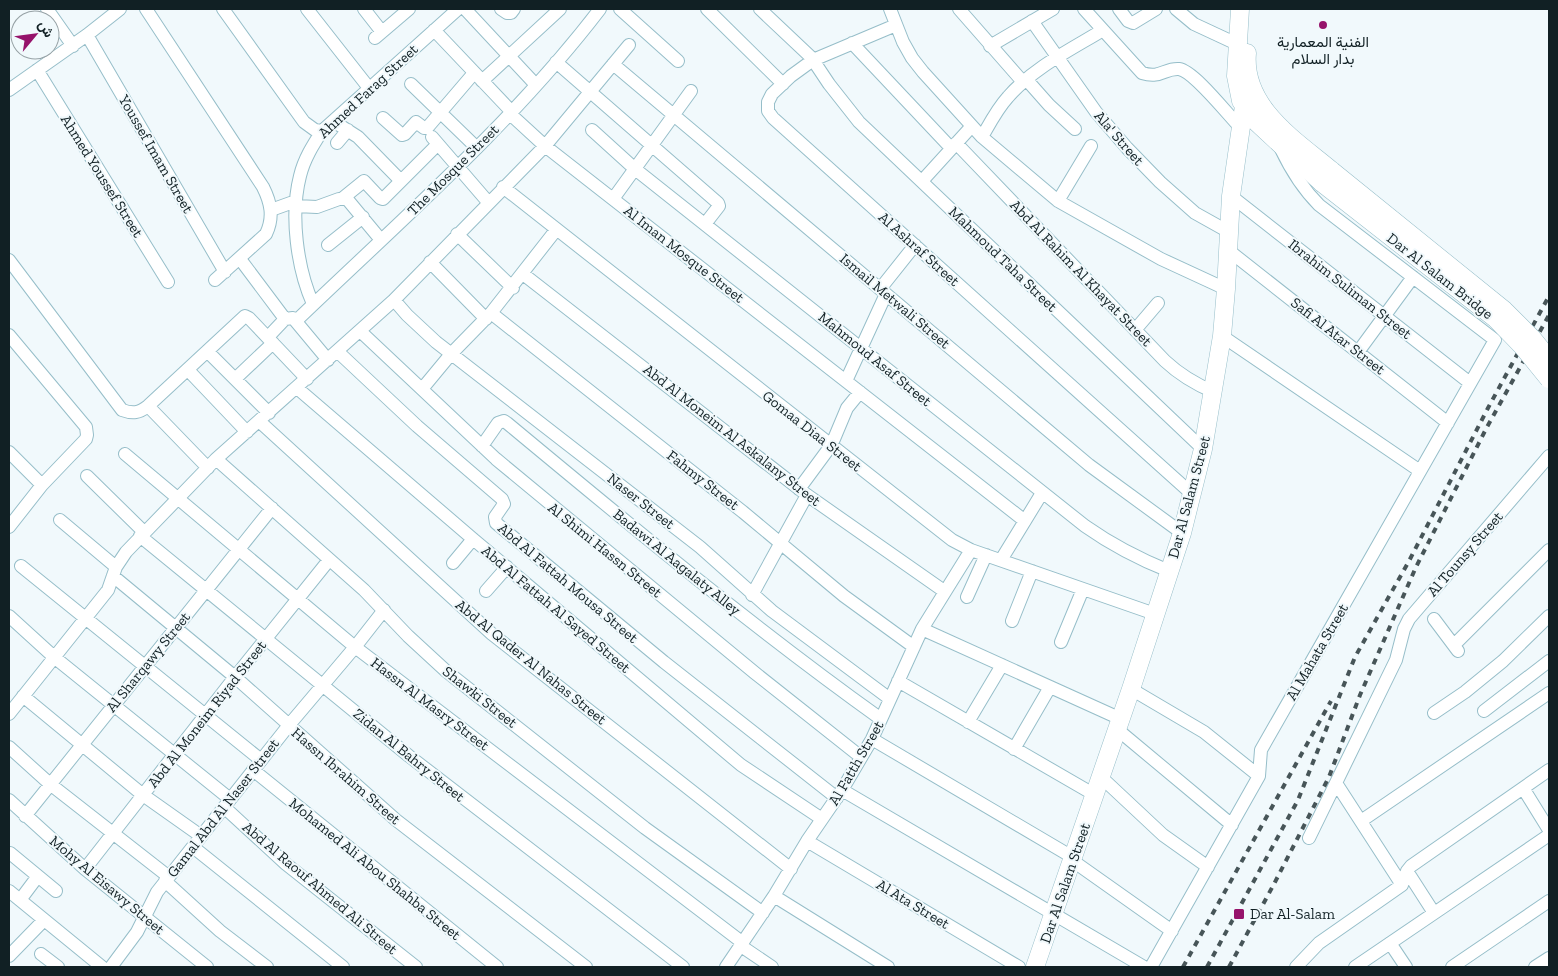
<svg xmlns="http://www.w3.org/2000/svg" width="1558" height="976" viewBox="0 0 1558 976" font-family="'Zilla Slab',Vazirmatn,serif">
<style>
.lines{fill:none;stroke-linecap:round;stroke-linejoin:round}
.street-casing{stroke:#96bec9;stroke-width:14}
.secondary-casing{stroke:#96bec9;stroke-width:19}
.street{stroke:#fff;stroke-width:12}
.secondary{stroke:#fff;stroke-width:18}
.rail{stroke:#475558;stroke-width:4;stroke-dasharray:6 6;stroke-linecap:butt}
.secondary-bridge-casing{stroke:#96bec9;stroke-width:19;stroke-linecap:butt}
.secondary-bridge{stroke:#fff;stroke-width:18}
.poi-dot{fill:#96136b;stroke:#f1f9fc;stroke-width:2}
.labels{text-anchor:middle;stroke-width:4;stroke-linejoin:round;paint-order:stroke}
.poi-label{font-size:15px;fill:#112024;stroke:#f1f9fc}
.street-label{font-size:15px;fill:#112024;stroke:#f1f9fc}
</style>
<rect width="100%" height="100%" fill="#f1f9fc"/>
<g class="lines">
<defs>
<path id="street" d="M47 9 73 46
M146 9 263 187C271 203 274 217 266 234L215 280
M223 9 304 122 315 130 322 131
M307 9 369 88
M364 9 382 32
M465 9 536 85
M501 9 507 13H511L514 9
M620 9 678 61
M707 9 783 84
M760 9 814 60
M890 9 903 42 912 58 923 72 982 137 1058 201 1161 259 1226 289
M959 9 1023 82
M1084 9 1142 73C1161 79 1164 68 1179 69 1194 71 1228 115 1240 127
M1119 9 1128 21 1133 23 1156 9
M1176 9 1194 24 1237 44
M1032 21 1096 112 1127 148 1160 182 1195 213 1229 232
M896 25 813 60 791 76 772 94 768 102V111L773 118 1192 494
M434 30 511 111
M87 35 225 272
M375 38 409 9
M852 43 951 148
M990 46 1053 9
M813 60 829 84 859 122 1203 449
M556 62 718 203 719 206 705 224
M613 64 1089 465 1182 533
M37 70 168 282
M1026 79 1049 105 1075 129
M482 81 560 9
M411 84 476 147
M9 90 87 35 120 9
M509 113 545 146 1025 521
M383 118 402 135 405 134 416 122 424 128H427L474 73
M333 121 358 137 401 181
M592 130 635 169 1085 526C1112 545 1139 559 1169 571
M432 137 488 202
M982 137C990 123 997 109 1008 97 1033 68 1070 50 1103 30
M337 143 348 130
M956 143 1165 361C1180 375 1195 384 1214 392
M922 181 972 126
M503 187 952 540 971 550 1155 614
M1231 196 1470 383
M343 198 364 181 380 198 383 199 438 144
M613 199 691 91
M1058 201 1091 146
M296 206 317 207 339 199H347L381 240
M271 210 296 201
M457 234 513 288
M328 245 363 217
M1228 250 1448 423
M240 259 285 319
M9 260 122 410C133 414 139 413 148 406L245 316 249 318 307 379
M430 262 486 319
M523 274 807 495 944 591
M880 289 915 245
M394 300 407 315 436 342 700 547 772 611 890 699
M313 304C297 268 290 215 300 176 304 159 313 145 322 131L458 9
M491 313 743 512 844 596 914 647
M296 321C400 221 512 124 600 9
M1135 330 1158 303
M360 331 496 459 755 673 861 757
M9 335 86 427 87 435 86 439 42 485 9 527
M1222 336 1420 471
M268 337 285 319 293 318 328 360
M207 351 269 413
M337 351 417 426 502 499 504 504 495 517 496 523 664 662 837 798
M1358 352 1413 277
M188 370 247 432
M235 379 273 343
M846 381 886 294
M297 388 473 539 741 765 822 819
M422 389 451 354 491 313 556 230
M148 406 208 468
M259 421 492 634 791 869
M482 446 498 423 504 421 507 423C630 525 751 626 881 719
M9 452 42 485
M125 454 355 647 743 943
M216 459 364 590 408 636 446 671 645 828 763 913
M87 476 144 532
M799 489 827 451 834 439 847 408 860 392
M60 520 116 567
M140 536 409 756 683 967
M1001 560 1042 493
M453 563 473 539
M21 566 261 760
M113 576 235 677 396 820 586 967
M486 591 507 567
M752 595 807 495
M967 597 986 555
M9 616 54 657 230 799
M1434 619 1458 651
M1012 621 1032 571
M922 629 1121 719
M1061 642 1083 589
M1454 645 1549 550
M898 681 1095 795
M1131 689 1204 732 1259 776
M23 696 143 795 201 836
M1484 711 1549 661
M1434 713 1465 692 1503 661 1549 616
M9 714 108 590 116 567 126 552 216 459 394 300 545 146 629 45
M968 722 1002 665
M1118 730 1232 825
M872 739 1074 858
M9 747 50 784 169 877
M1014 749 1050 687
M253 770 497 967
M1101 777 1163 835 1208 867
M1336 783 1402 885
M1523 788 1549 830
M842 790 1144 967
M9 800 85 869 207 967
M224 807 286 864 416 967
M25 816 272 508
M1361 821 1549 693
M1309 838 1396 660 1404 629 1409 619 1549 456
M807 841 1019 967
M193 847 343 967
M10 853 56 891
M1073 861 1172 931
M85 869 235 677 329 560
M1407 871 1434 913
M165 881 220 931 267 967
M9 891 102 967
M774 896 888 967
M20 900 38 876
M1390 943 1406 967
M741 946 772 967
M41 954 58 967
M9 956 44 920
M111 967 137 932 157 892 289 725 355 647 384 610
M726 967 774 896 807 841 842 790 872 739 922 629 971 550
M1151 967 1259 776 1261 750 1495 340 1319 205C1302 188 1291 170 1281 149
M1296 967 1319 943 1402 885 1407 871 1411 866 1549 770
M1355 967 1549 835
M1452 967 1549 901
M1535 967 1549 958"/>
<path id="secondary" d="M1240 9 1236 76 1241 101 1253 119 1322 183
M1247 53C1242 107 1295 140 1332 171
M1035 967 1131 689 1182 533 1203 449 1222 336 1226 289 1231 196 1244 106"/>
</defs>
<!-- street casing -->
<use href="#street" class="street-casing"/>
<!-- secondary casing -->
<use href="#secondary" class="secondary-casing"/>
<!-- street -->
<use href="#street" class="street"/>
<!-- secondary -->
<use href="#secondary" class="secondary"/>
<!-- rail -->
<path class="rail" d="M1183 967 1331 701
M1207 967 1298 800 1355 657 1409 561 1488 408 1549 296
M1229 967 1274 884 1329 777 1360 695 1416 567 1487 427 1549 315"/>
<defs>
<path id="secondary-bridge" d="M1332 171 1504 310 1532 338 1549 359
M1322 183 1496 319 1523 347 1549 379"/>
</defs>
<!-- secondary-bridge casing -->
<use href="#secondary-bridge" class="secondary-bridge-casing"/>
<!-- secondary-bridge -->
<use href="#secondary-bridge" class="secondary-bridge"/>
</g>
<!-- markers -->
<g class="poi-dot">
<circle cx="1323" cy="25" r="5"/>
<rect x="1233" y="908" width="12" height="12" rx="2.5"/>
</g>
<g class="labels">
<!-- poi labels -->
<g class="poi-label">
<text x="1323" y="47">الفنية المعمارية<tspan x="1323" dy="17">بدار السلام</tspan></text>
<text x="1250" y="919" text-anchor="start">Dar Al-Salam</text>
</g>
<!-- street labels -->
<g class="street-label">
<text transform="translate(368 91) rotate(-43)" y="5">Ahmed Farag Street</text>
<text transform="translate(1119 138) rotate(49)" y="5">Ala' Street</text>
<text transform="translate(156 154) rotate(60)" y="5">Youssef Imam Street</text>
<text transform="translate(453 170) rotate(-45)" y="5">The Mosque Street</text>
<text transform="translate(102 176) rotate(58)" y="5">Ahmed Youssef Street</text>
<text transform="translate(919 249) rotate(42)" y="5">Al Ashraf Street</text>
<text transform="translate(684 254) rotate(38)" y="5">Al Iman Mosque Street</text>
<text transform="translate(1003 259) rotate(44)" y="5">Mahmoud Taha Street</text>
<text transform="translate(1081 273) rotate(46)" y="5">Abd Al Rahim Al Khayat Street</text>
<text transform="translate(1440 276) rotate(38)" y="5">Dar Al Salam Bridge</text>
<text transform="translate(1350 289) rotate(38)" y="5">Ibrahim Suliman Street</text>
<text transform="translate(895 301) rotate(40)" y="5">Ismail Metwali Street</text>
<text transform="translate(1338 336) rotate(38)" y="5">Safi Al Atar Street</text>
<text transform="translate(875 359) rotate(39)" y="5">Mahmoud Asaf Street</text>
<text transform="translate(812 431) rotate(38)" y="5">Gomaa Diaa Street</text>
<text transform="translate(732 435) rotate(38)" y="5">Abd Al Moneim Al Askalany Street</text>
<text transform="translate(703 480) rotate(38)" y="5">Fahmy Street</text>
<text transform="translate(1189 497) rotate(-75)" y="5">Dar Al Salam Street</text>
<text transform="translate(641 501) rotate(38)" y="5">Naser Street</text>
<text transform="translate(605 550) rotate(39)" y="5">Al Shimi Hassn Street</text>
<text transform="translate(1465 554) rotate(-49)" y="5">Al Tounsy Street</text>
<text transform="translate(677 562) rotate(39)" y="5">Badawi Al Aagalaty Alley</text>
<text transform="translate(568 583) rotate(40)" y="5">Abd Al Fattah Mousa Street</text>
<text transform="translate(556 609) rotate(40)" y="5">Abd Al Fattah Al Sayed Street</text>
<text transform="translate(1317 652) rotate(-60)" y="5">Al Mahata Street</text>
<text transform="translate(148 662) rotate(-51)" y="5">Al Sharqawy Street</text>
<text transform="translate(531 662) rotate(39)" y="5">Abd Al Qader Al Nahas Street</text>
<text transform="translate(480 697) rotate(38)" y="5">Shawki Street</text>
<text transform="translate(430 704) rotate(37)" y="5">Hassn Al Masry Street</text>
<text transform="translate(207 714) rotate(-52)" y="5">Abd Al Moneim Riyad Street</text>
<text transform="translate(409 755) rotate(39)" y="5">Zidan Al Bahry Street</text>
<text transform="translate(856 763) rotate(-60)" y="5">Al Fatth Street</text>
<text transform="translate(346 776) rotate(41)" y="5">Hassn Ibrahim Street</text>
<text transform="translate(223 808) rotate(-52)" y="5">Gamal Abd Al Naser Street</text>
<text transform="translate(375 869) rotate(39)" y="5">Mohamed Ali Abou Shahba Street</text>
<text transform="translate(1065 883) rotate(-71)" y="5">Dar Al Salam Street</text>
<text transform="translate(107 885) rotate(40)" y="5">Mohy Al Eisawy Street</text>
<text transform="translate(320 888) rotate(40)" y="5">Abd Al Raouf Ahmed Ali Street</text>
<text transform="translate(913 904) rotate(31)" y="5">Al Ata Street</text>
</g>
</g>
<!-- border -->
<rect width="1558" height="976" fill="none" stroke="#112024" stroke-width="20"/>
<!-- north arrow -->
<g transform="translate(35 35) rotate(61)"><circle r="24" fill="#f1f9fc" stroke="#97a2a6"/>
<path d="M0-4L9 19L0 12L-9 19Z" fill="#96136b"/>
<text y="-8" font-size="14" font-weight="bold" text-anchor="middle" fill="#112024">ش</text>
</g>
</svg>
